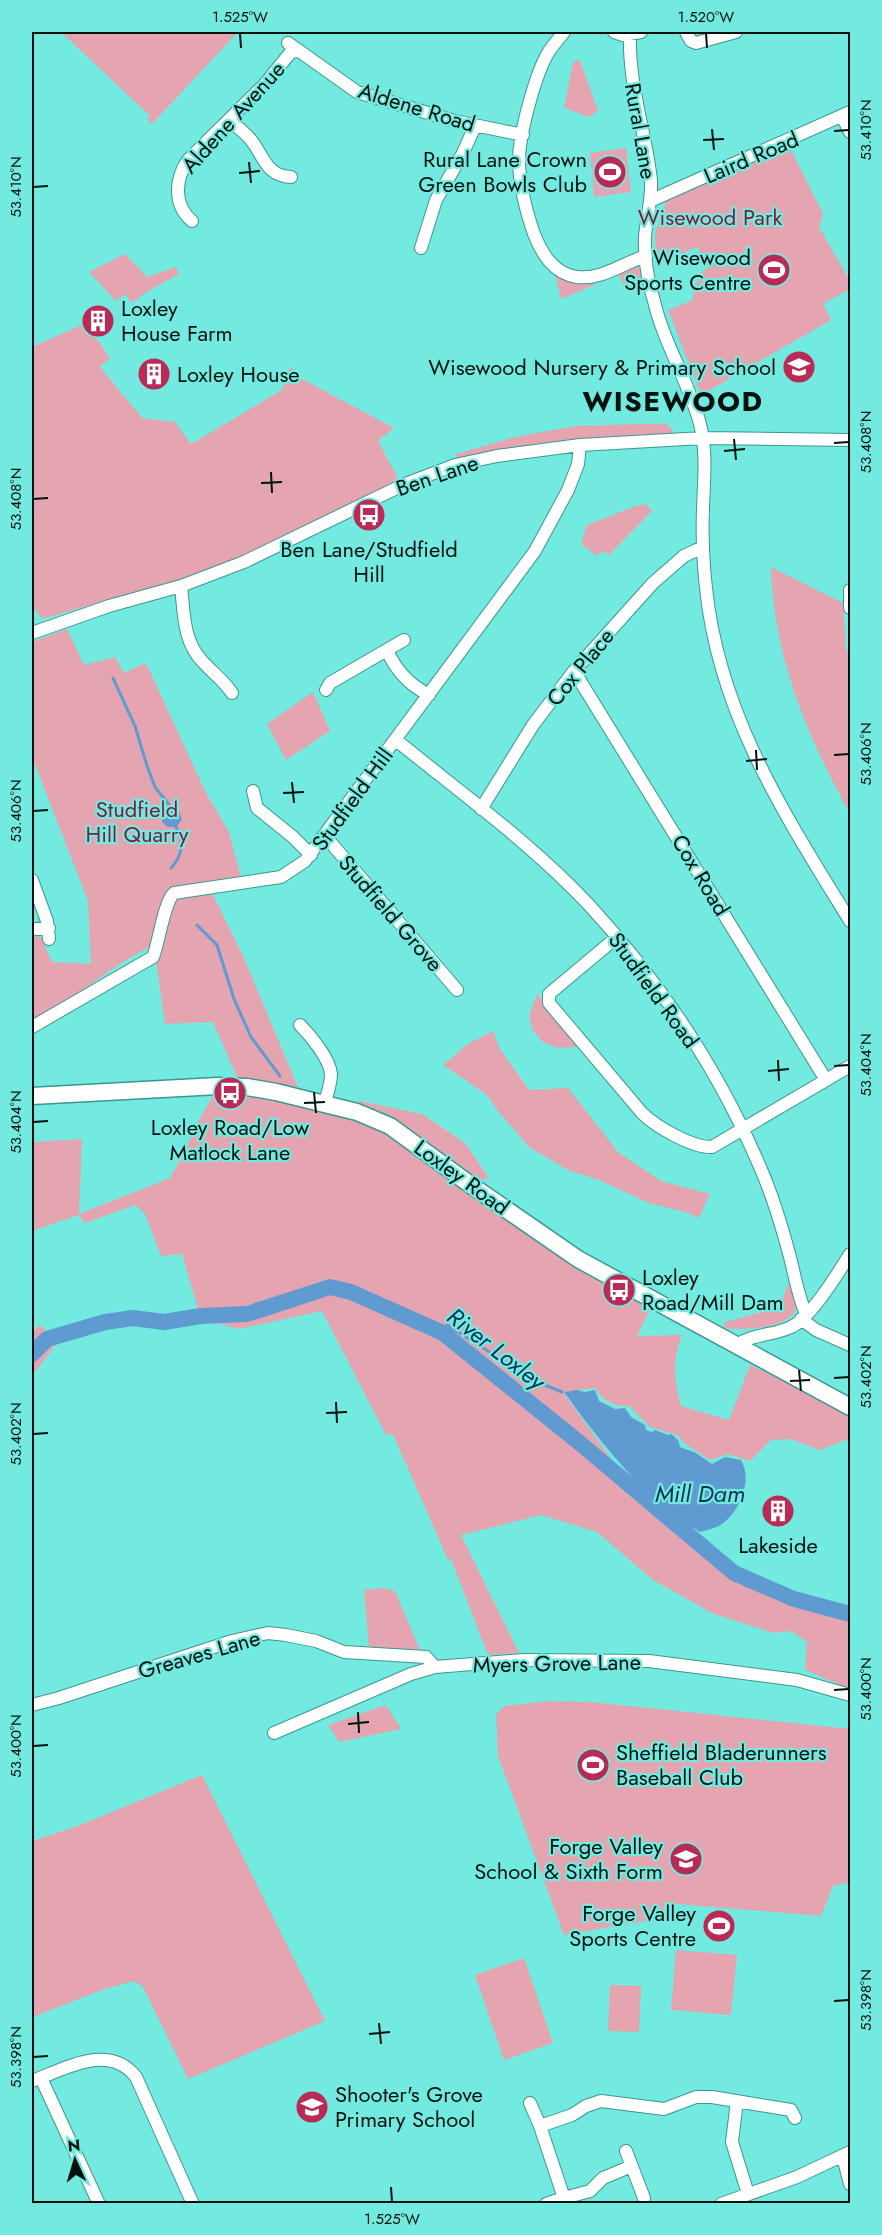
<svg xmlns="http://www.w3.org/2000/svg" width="882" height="2235" viewBox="0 0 882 2235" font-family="Jost,sans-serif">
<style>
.green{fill:#e4a5b0}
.water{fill:#5f9bd1}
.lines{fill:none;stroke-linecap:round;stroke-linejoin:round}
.stream{stroke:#5f9bd1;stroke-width:3}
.river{stroke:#5f9bd1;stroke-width:16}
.minor-casing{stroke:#3b9790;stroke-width:14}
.major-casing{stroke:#3b9790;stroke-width:19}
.minor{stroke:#fff;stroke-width:12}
.major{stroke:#fff;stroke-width:16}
.ticks{fill:none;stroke:#001210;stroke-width:2}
.labels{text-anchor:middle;stroke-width:4.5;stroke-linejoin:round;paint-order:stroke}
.street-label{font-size:22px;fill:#001210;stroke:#73eadf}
.poi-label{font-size:22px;fill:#001210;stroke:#73eadf;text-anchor:end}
.park-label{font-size:22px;fill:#7e1c3a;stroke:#73eadf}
.water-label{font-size:24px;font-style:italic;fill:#053357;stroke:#73eadf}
.district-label{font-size:28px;font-weight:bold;letter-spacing:1.5px;fill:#001210;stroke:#73eadf}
.neatline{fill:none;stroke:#001210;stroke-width:2}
.ticks-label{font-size:15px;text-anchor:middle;fill:#001210}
</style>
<rect width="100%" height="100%" fill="#73eadf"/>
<!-- green -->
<path class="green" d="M61 32H238L152 124 147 121 150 116Z
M580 60 598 111 589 117 564 108 573 62Z
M789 146 823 214 819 227 850 281V289L823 304 831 320 701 395 668 310 691 301 700 273 709 267 697 247 656 265 655 234 666 201Z
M626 148 631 192 594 197 590 153Z
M125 254 147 277 176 267 179 274 145 293 132 303 125 294 116 301 89 272Z
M637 267 641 270 645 285 627 290 618 274Z
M554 270 583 282 597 284 561 299Z
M86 323 110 358 100 367 142 418 175 422 191 444 282 390 290 366 300 378 394 428 378 441 399 480 242 556 195 575 42 619 32 605V347Z
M638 424H667L677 436 660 434 572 442 456 462V454L515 437 576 426Z
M646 504 652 511 609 555 603 551 597 556 581 544 587 525 633 507Z
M771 567 843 603 846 649 850 659V814C807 735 774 659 771 567Z
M67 629 84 665 115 657 124 673 146 663 206 793 229 832 241 877 169 891 164 897 153 945C110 966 74 1000 32 1022V927L33 936 41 937C46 946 46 953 53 962L91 964 88 901 32 757V642Z
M313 692 330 731 286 760 267 724Z
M212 893 244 958 299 1090 237 1077 213 1022 165 1024 157 967 154 959 175 900Z
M537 994 578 1047 558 1048 544 1043 533 1031 529 1016Z
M493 1031 500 1049 529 1090 568 1088 618 1152 661 1181 710 1194 699 1218 685 1212 649 1203 599 1180 568 1170 529 1147 498 1111 487 1095 443 1065 468 1044Z
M214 1094 241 1095 281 1101 347 1115 387 1131 469 1189 563 1260 652 1306 637 1336 682 1335C672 1361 674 1379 681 1406L729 1420 750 1365 850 1411V1441L845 1440 820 1450 790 1439 771 1440 750 1461 728 1454 710 1460 687 1445 677 1435 650 1427 629 1406C614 1407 603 1401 595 1388L563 1392 624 1477 686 1531 716 1549 732 1570 799 1601 833 1611 850 1612V1689L805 1670 807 1642 791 1631 774 1633 714 1614 653 1580 597 1532 541 1515 461 1535 519 1653 488 1655 451 1559 448 1560 393 1434 386 1435 322 1311 239 1329 201 1319 182 1254 161 1256 145 1214 136 1205 85 1223 78 1215 32 1231V1142L82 1139 79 1214 170 1178 185 1152 194 1128Z
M359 1101 422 1114 465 1143 489 1178 481 1180 390 1115 357 1103Z
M787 1286 792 1287C794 1294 797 1302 795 1310 790 1328 741 1331 726 1328L723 1323 768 1310 781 1304Z
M40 1325 58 1342 32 1376V1333Z
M384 1588 395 1591 420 1650 369 1648 364 1590Z
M550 1701 591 1702 850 1729V1882L833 1886 821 1916 665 1903 663 1918 564 1935 498 1756 496 1715 504 1706Z
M386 1705 401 1729 339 1742 328 1725Z
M202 1775 325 2021 188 2079 143 1987 134 1981 102 1990 33 2017 32 2013V1841L75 1827Z
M676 1950 737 1955 731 2015 671 2010Z
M524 1958 553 2043 504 2060 475 1975Z
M610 1985 641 1986 639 2032 608 2031Z"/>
<!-- water -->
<path class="water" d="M170 806 178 809 182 820 176 827H168L162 822 163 814Z
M577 1390 585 1392 595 1390 599 1401 615 1409 625 1408 631 1417 645 1425 646 1430 652 1432 655 1430 668 1435 671 1434 678 1440 680 1447 696 1453 712 1464 725 1457 741 1460C753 1480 740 1511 722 1524 716 1528 707 1530 700 1532 643 1498 602 1444 564 1392Z"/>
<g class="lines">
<!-- stream -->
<path class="stream" d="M113 678 135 726 147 766 155 787 170 806
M171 868C183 855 184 843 176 827
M197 925 217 945 234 999 251 1037 280 1076
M443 1333 447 1325 535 1381 562 1392
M693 1541 697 1535"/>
<!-- river -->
<path class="river" d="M32 1354 47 1339 105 1322 133 1318 164 1322 201 1316 247 1314 330 1287 351 1292 443 1333 581 1444 734 1573 794 1599 850 1614"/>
<defs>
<path id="minor" d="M564 32C559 39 552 46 548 53 535 75 518 138 519 163 520 188 526 211 534 234 542 254 554 274 577 277 602 280 623 263 646 256
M614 32 623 35 641 32
M630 32C628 84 645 129 651 180 652 199 647 217 645 236 644 257 648 281 654 301 664 344 689 382 700 424 707 452 704 480 703 508 702 535 703 562 706 588 719 715 785 815 850 921
M686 32 691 41 696 43 736 32
M288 43 357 92 455 121 523 135
M842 116 850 132
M230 121C237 127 245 132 251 140 264 156 266 176 291 177
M650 201 850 112
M192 221C173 205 175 179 188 160L264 85 291 52 297 51
M421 248 436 200 463 153 475 126
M181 586C184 613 183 642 203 662 213 673 224 681 232 693
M850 590V608
M32 633 109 606 181 586 244 562 405 484 455 465 497 456 580 445 703 438 850 440
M387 651C397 671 408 684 429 695
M574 671 826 1080
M326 690 330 683 404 640
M396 740C461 793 532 844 589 905 660 982 719 1071 760 1167 773 1196 782 1227 790 1257 795 1277 798 1296 806 1314
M253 791 257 808 293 837 311 855
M481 809 533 725 574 671 653 583 684 556 703 547
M325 836 457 990
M32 880 47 921 49 939
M36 929 49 928
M617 937 549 994V1003L642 1113C656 1127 693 1148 712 1147L850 1066
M300 1025C310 1035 330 1059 331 1074 331 1084 327 1094 325 1103
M32 1027 153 957C159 942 164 902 174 893L281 877 305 861 535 551 568 490 578 464 580 445
M801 1319 816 1330 850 1345
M737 1345C754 1333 773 1336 791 1327 811 1318 838 1273 850 1254
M32 1705 59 1698 232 1641 268 1633 286 1635 316 1641 344 1652 426 1657 435 1667
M274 1733 411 1674 435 1667 524 1660 649 1661 797 1680 850 1695
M41 2078 99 2204
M32 2081C65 2069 109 2042 136 2077L193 2204
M737 2101 732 2142 748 2194
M530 2103 540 2126 564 2198 590 2191 603 2178 632 2166
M540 2126 572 2115 586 2106 601 2101 664 2109 696 2097H712L791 2110 795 2118
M626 2151 644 2198
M843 2157 850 2184
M546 2204 564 2198
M721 2204 797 2177 850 2152"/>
<path id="major" d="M32 1096 218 1086 247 1087 276 1092 357 1112 390 1126 468 1183 578 1259 850 1407"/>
</defs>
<!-- minor casing -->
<use href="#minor" class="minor-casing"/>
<!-- major casing -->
<use href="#major" class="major-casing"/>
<!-- minor -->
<use href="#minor" class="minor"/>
<!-- major -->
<use href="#major" class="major"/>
</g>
<!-- ticks -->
<path class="ticks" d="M240 33 241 48M706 33 707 48M712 129 714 150M834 131 849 130M703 140 724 139M249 162 251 183M239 173 260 171M33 187 48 186M734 439 736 460M834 443 849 442M724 451 745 449M271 472 272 493M261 483 282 482M33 499 48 498M756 750 757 770M834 755 849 754M746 761 767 759M292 782 294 803M283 793 304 792M33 811 48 810M778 1060 779 1081M834 1066 849 1065M768 1071 789 1069M314 1092 316 1113M304 1103 325 1102M33 1122 48 1121M799 1370 801 1391M834 1378 849 1377M790 1381 810 1380M336 1402 337 1423M326 1413 347 1412M33 1434 48 1433M834 1690 849 1689M358 1712 359 1733M348 1724 369 1722M33 1746 48 1745M834 2001 849 2000M379 2023 381 2044M369 2034 390 2032M33 2057 48 2056M391 2187 392 2202"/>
<!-- icons -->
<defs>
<symbol id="stadium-disc" viewBox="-11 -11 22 22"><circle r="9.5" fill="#ba2a57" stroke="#73eadf"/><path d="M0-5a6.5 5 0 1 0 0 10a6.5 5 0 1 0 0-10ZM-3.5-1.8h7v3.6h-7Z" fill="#fff"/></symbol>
<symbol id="building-disc" viewBox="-11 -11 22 22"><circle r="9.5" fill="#ba2a57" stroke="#73eadf"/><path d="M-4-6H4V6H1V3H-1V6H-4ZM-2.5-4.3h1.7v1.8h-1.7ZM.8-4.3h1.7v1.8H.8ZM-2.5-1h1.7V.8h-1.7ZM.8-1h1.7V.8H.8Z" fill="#fff"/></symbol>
<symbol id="school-disc" viewBox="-11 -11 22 22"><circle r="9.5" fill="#ba2a57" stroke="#73eadf"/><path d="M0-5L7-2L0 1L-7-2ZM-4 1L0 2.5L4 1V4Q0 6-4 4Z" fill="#fff"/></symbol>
<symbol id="bus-disc" viewBox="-11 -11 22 22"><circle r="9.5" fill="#ba2a57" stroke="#73eadf"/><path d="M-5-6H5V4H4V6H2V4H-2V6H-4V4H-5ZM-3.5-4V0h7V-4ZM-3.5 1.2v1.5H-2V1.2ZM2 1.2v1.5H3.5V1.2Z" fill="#fff"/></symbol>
</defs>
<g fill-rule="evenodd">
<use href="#stadium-disc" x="591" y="153" width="38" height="38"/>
<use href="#stadium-disc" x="755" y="251" width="38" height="38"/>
<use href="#building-disc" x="79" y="302" width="38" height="38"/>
<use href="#school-disc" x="780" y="348" width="38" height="38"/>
<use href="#building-disc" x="135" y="355" width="38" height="38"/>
<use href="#bus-disc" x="350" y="496" width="38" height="38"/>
<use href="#bus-disc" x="211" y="1074" width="38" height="38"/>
<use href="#bus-disc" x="600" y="1271" width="38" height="38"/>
<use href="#building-disc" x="759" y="1492" width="38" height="38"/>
<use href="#stadium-disc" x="574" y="1746" width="38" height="38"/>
<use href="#school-disc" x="667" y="1840" width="38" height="38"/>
<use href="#stadium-disc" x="700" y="1907" width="38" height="38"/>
<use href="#school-disc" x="293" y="2088" width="38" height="38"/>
</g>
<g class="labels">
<!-- street labels -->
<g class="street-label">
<text transform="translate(417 107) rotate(17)" y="8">Aldene Road</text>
<text transform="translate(233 117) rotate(-48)" y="8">Aldene Avenue</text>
<text transform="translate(641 131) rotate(80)" y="8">Rural Lane</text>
<text transform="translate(751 157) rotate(-23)" y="8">Laird Road</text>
<text transform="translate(437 475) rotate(-19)" y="8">Ben Lane</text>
<text transform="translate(580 667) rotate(-51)" y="8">Cox Place</text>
<text transform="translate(352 799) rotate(-54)" y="8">Studfield Hill</text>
<text transform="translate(701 875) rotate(59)" y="8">Cox Road</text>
<text transform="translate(391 913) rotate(49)" y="8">Studfield Grove</text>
<text transform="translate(654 990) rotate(54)" y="8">Studfield Road</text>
<text transform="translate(462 1177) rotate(36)" y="8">Loxley Road</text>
<text transform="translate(199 1654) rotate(-16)" y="8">Greaves Lane</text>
<text transform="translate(557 1663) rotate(-1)" y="8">Myers Grove Lane</text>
</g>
<!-- poi labels -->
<g class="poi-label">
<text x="587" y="167">Rural Lane Crown<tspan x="587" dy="25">Green Bowls Club</tspan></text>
<text x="751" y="265">Wisewood<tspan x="751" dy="25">Sports Centre</tspan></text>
<text x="121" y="316" text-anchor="start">Loxley<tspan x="121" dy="25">House Farm</tspan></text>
<text x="776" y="375">Wisewood Nursery &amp; Primary School</text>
<text x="177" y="382" text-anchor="start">Loxley House</text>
<text x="369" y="557" text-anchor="middle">Ben Lane/Studfield<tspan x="369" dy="25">Hill</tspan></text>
<text x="230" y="1135" text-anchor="middle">Loxley Road/Low<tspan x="230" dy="25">Matlock Lane</tspan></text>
<text x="642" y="1285" text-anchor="start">Loxley<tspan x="642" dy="25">Road/Mill Dam</tspan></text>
<text x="778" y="1553" text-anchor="middle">Lakeside</text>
<text x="616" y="1760" text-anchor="start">Sheffield Bladerunners<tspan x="616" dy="25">Baseball Club</tspan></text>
<text x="663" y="1854">Forge Valley<tspan x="663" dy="25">School &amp; Sixth Form</tspan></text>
<text x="696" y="1921">Forge Valley<tspan x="696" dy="25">Sports Centre</tspan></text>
<text x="335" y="2102" text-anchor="start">Shooter's Grove<tspan x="335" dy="25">Primary School</tspan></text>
</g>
<!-- park labels -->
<g class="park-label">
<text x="710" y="225">Wisewood Park</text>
<text x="137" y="817">Studfield<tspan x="137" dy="25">Hill Quarry</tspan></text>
</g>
<!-- water labels -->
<g class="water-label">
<text transform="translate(496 1349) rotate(38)" y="8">River Loxley</text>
<text x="700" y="1502">Mill Dam</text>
</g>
<!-- district labels -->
<g class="district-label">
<text x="673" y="411">WISEWOOD</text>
</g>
</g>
<!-- border -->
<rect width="882" height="2235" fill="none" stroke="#73eadf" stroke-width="66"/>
<!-- north arrow -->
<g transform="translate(75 2160) rotate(356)" stroke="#73eadf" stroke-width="4.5" paint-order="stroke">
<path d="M0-4.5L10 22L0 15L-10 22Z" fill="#001210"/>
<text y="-9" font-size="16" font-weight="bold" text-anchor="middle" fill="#001210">N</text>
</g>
<rect x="33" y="33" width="816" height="2169" class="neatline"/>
<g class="ticks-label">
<text x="240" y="22">1.525°W</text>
<text x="706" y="22">1.520°W</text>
<text transform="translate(866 130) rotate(-90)" y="5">53.410°N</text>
<text transform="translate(16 187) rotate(-90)" y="5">53.410°N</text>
<text transform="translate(866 442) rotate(-90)" y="5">53.408°N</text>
<text transform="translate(16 499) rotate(-90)" y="5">53.408°N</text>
<text transform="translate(866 754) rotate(-90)" y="5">53.406°N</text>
<text transform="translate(16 811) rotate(-90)" y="5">53.406°N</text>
<text transform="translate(866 1065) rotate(-90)" y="5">53.404°N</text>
<text transform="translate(16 1122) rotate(-90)" y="5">53.404°N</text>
<text transform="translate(866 1377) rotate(-90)" y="5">53.402°N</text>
<text transform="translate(16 1434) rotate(-90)" y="5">53.402°N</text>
<text transform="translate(866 1689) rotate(-90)" y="5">53.400°N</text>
<text transform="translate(16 1746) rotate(-90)" y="5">53.400°N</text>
<text transform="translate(866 2000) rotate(-90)" y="5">53.398°N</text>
<text transform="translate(16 2057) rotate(-90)" y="5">53.398°N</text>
<text x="392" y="2224">1.525°W</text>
</g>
</svg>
